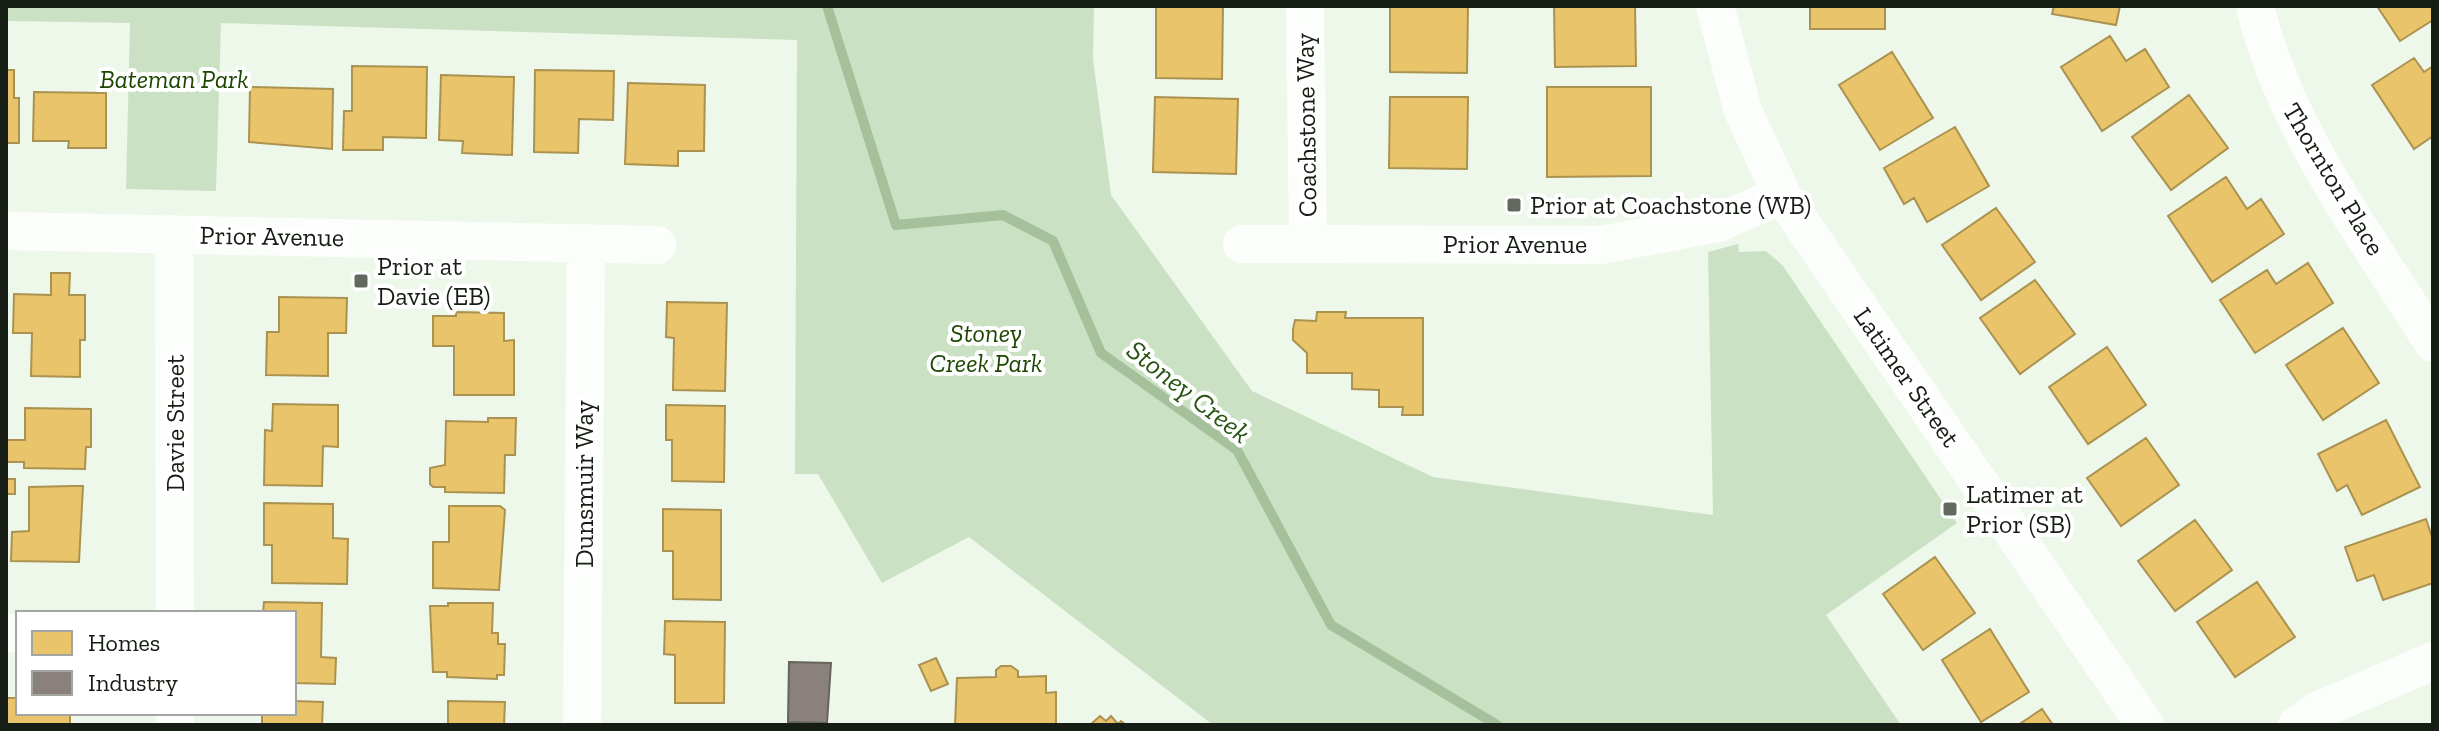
<svg xmlns="http://www.w3.org/2000/svg" width="2439" height="731" viewBox="0 0 2439 731" font-family="'Zilla Slab',serif">
<style>
.green{fill:#cbe1c4}
.homes{fill:#e9c46a;stroke:#aa9250;stroke-width:2}
.industry{fill:#8a817c;stroke:#67635d;stroke-width:2}
.lines{fill:none;stroke-linecap:round;stroke-linejoin:round}
.stream{stroke:#a5c19c;stroke-width:10}
.minor{stroke:#fcfefc;stroke-width:38}
.poi-dot{fill:#626a5f;stroke:#fff;stroke-width:3}
.labels{text-anchor:middle;stroke-width:8;stroke-linejoin:round;paint-order:stroke}
.park-label{font-size:26px;font-style:italic;fill:#1b4701;stroke:#fff}
.street-label{font-size:26px;fill:#161d14;stroke:#fff}
.poi-label{font-size:26px;fill:#161d14;stroke:#fff;text-anchor:start}
.water-label{font-size:28px;font-style:italic;fill:#275411;stroke:#fff}
</style>
<rect width="100%" height="100%" fill="#eef8ea"/>
<!-- green -->
<path class="green" d="M6 6H1094L1093 59 1111 195 1252 391 1433 477 1713 515 1708 252 1738 244 1739 252 1766 251 1783 266 1957 523 1826 615 1901 725H1213L969 537 882 583 818 474H795L797 40 221 23 216 191 126 189 130 23 6 21Z"/>
<!-- homes -->
<path class="homes" d="M1156 6H1223L1222 79 1156 78Z
M1390 6H1468L1467 73 1390 72Z
M1554 6H1635L1636 66 1555 67Z
M1810 6H1885V29H1810Z
M2054 6H2120L2116 25 2052 14Z
M2377 6H2433V20L2400 41Z
M2110 36 2126 61 2145 49 2169 87 2102 131 2061 67Z
M1892 52 1933 118 1880 150 1839 85Z
M2414 58 2424 72 2433 66V136L2414 149 2372 85Z
M352 66 427 67 426 138 383 137V150H343L344 111H352Z
M6 70H14V98H19V143H6Z
M535 70 614 71 613 120 579 119 578 153 534 152Z
M441 75 514 77 512 155 462 153 463 141 439 140Z
M628 83 705 85 704 151H678V166L625 164Z
M250 87 333 89 332 149 249 142Z
M1547 87H1651V176L1547 177Z
M34 92 106 93V148H68L69 141H33Z
M2189 95 2228 148 2171 190 2132 137Z
M1155 97 1238 99 1236 174 1153 172Z
M1390 97H1468L1467 169 1389 168Z
M1955 127 1989 186 1927 222 1914 198 1904 204 1884 168Z
M2226 177 2247 209 2261 199 2284 234 2212 282 2168 216Z
M1996 208 2035 262 1981 300 1942 245Z
M2308 263 2333 303 2255 353 2220 300 2267 270 2276 284Z
M51 273H70L69 295H85V340H80V377L31 376 32 333H13L14 294 51 295Z
M2035 280 2075 334 2020 374 1980 318Z
M279 297 347 298 346 333H328V376L266 375 267 332H279Z
M667 302 727 303 725 391 673 390 674 338 666 337Z
M456 312 504 313V341L514 340V395H454V346H433V316H456Z
M1317 312H1346L1345 318H1423V415H1402L1403 407H1379V390L1352 389V373H1307V353L1293 340V329L1295 320 1316 321Z
M2343 328 2379 383 2323 420 2286 365Z
M2107 347 2146 405 2088 444 2049 387Z
M273 404 338 405V447L323 446 322 486 264 485 265 430 272 431Z
M666 405 725 406 724 482 672 481V440H666Z
M25 408 91 409V447H86L85 469 24 468V462H6V440H25Z
M488 418H516L515 455H505L504 493 445 492V487H433L430 484V468L445 465 446 421 488 422Z
M2386 420 2420 487 2362 515 2347 485 2337 491 2318 454Z
M2146 438 2179 485 2121 526 2087 478Z
M6 479H15V494H6Z
M72 486H83L79 562 11 561 12 532 29 531V487Z
M264 503 333 504V538L348 539 347 584 272 583V545H264Z
M449 506H500L505 510 499 590 433 588V542H449Z
M663 509 721 510V600L673 599V551H663Z
M2426 519 2433 540V583L2383 600 2374 575 2357 581 2345 547Z
M2195 520 2232 570 2175 611 2138 561Z
M1935 557 1975 613 1923 650 1883 594Z
M2257 582 2295 637 2235 677 2197 622Z
M264 602 322 603 321 657 336 658 335 684 294 683V613H263Z
M448 603H493L492 633H498V644H505L504 675H497V679L447 677V672H433L430 606H448Z
M665 621 725 622 724 703H675V655L664 654Z
M1990 629 2029 692 1981 722 1942 660Z
M936 658 948 684 931 691 919 665Z
M1001 666H1011L1018 671V677L1046 676V693L1056 692V725H955L957 678 996 677V670Z
M6 698H18V713H70V725H6Z
M294 701 323 702 322 725H262V713H294Z
M448 701 505 702 504 725H448Z
M2042 709 2053 725H2018Z
M1100 716 1106 721 1111 716 1118 724 1121 721 1126 725H1090Z"/>
<!-- industry -->
<path class="industry" d="M789 662 831 663 827 723 788 722Z"/>
<g class="lines">
<!-- stream -->
<path class="stream" d="M827 6 896 225 1003 215 1053 241 1101 353 1237 450 1331 625 1497 725"/>
<!-- minor -->
<path class="minor" d="M1305 6 1308 243
M1715 6 1743 111 1782 195 2145 725
M2255 6C2285 131 2366 235 2433 343
M6 231 657 245
M174 234 175 613
M1242 244 1602 245 1718 223 1782 195
M6 633H18
M175 725V713
M582 725 586 243
M2297 725 2319 710 2433 661"/>
</g>
<!-- markers -->
<g class="poi-dot">
<rect x="1506" y="197" width="16" height="16" rx="4"/>
<rect x="353" y="273" width="16" height="16" rx="4"/>
<rect x="1942" y="501" width="16" height="16" rx="4"/>
</g>
<g class="labels">
<!-- park labels -->
<g class="park-label">
<text x="174" y="88">Bateman Park</text>
<text x="986" y="342">Stoney<tspan x="986" dy="30">Creek Park</tspan></text>
</g>
<!-- street labels -->
<g class="street-label">
<text transform="translate(1306 125) rotate(-91)" y="9">Coachstone Way</text>
<text transform="translate(2334 179) rotate(59)" y="9">Thornton Place</text>
<text transform="translate(272 236) rotate(1)" y="9">Prior Avenue</text>
<text x="1515" y="253">Prior Avenue</text>
<text transform="translate(1907 377) rotate(55)" y="9">Latimer Street</text>
<text transform="translate(175 423) rotate(-90)" y="9">Davie Street</text>
<text transform="translate(584 484) rotate(-90)" y="9">Dunsmuir Way</text>
</g>
<!-- poi labels -->
<g class="poi-label">
<text x="1530" y="214">Prior at Coachstone (WB)</text>
<text x="377" y="275">Prior at<tspan x="377" dy="30">Davie (EB)</tspan></text>
<text x="1966" y="503">Latimer at<tspan x="1966" dy="30">Prior (SB)</tspan></text>
</g>
<!-- water labels -->
<g class="water-label">
<text transform="translate(1189 391) rotate(38)" y="10">Stoney Creek</text>
</g>
</g>
<!-- border -->
<rect width="2439" height="731" fill="none" stroke="#161d14" stroke-width="16"/>
<!-- legend -->
<rect x="16" y="611" width="280" height="104" fill="#ffffff" stroke="#a2a5a1" stroke-width="2"/>
<rect x="32" y="631" width="40" height="24" fill="#e9c46a" stroke="#a2a5a1" stroke-width="2"/>
<text x="88" y="651" font-size="24" fill="#161d14">Homes</text>
<rect x="32" y="671" width="40" height="24" fill="#8a817c" stroke="#a2a5a1" stroke-width="2"/>
<text x="88" y="691" font-size="24" fill="#161d14">Industry</text>
</svg>
